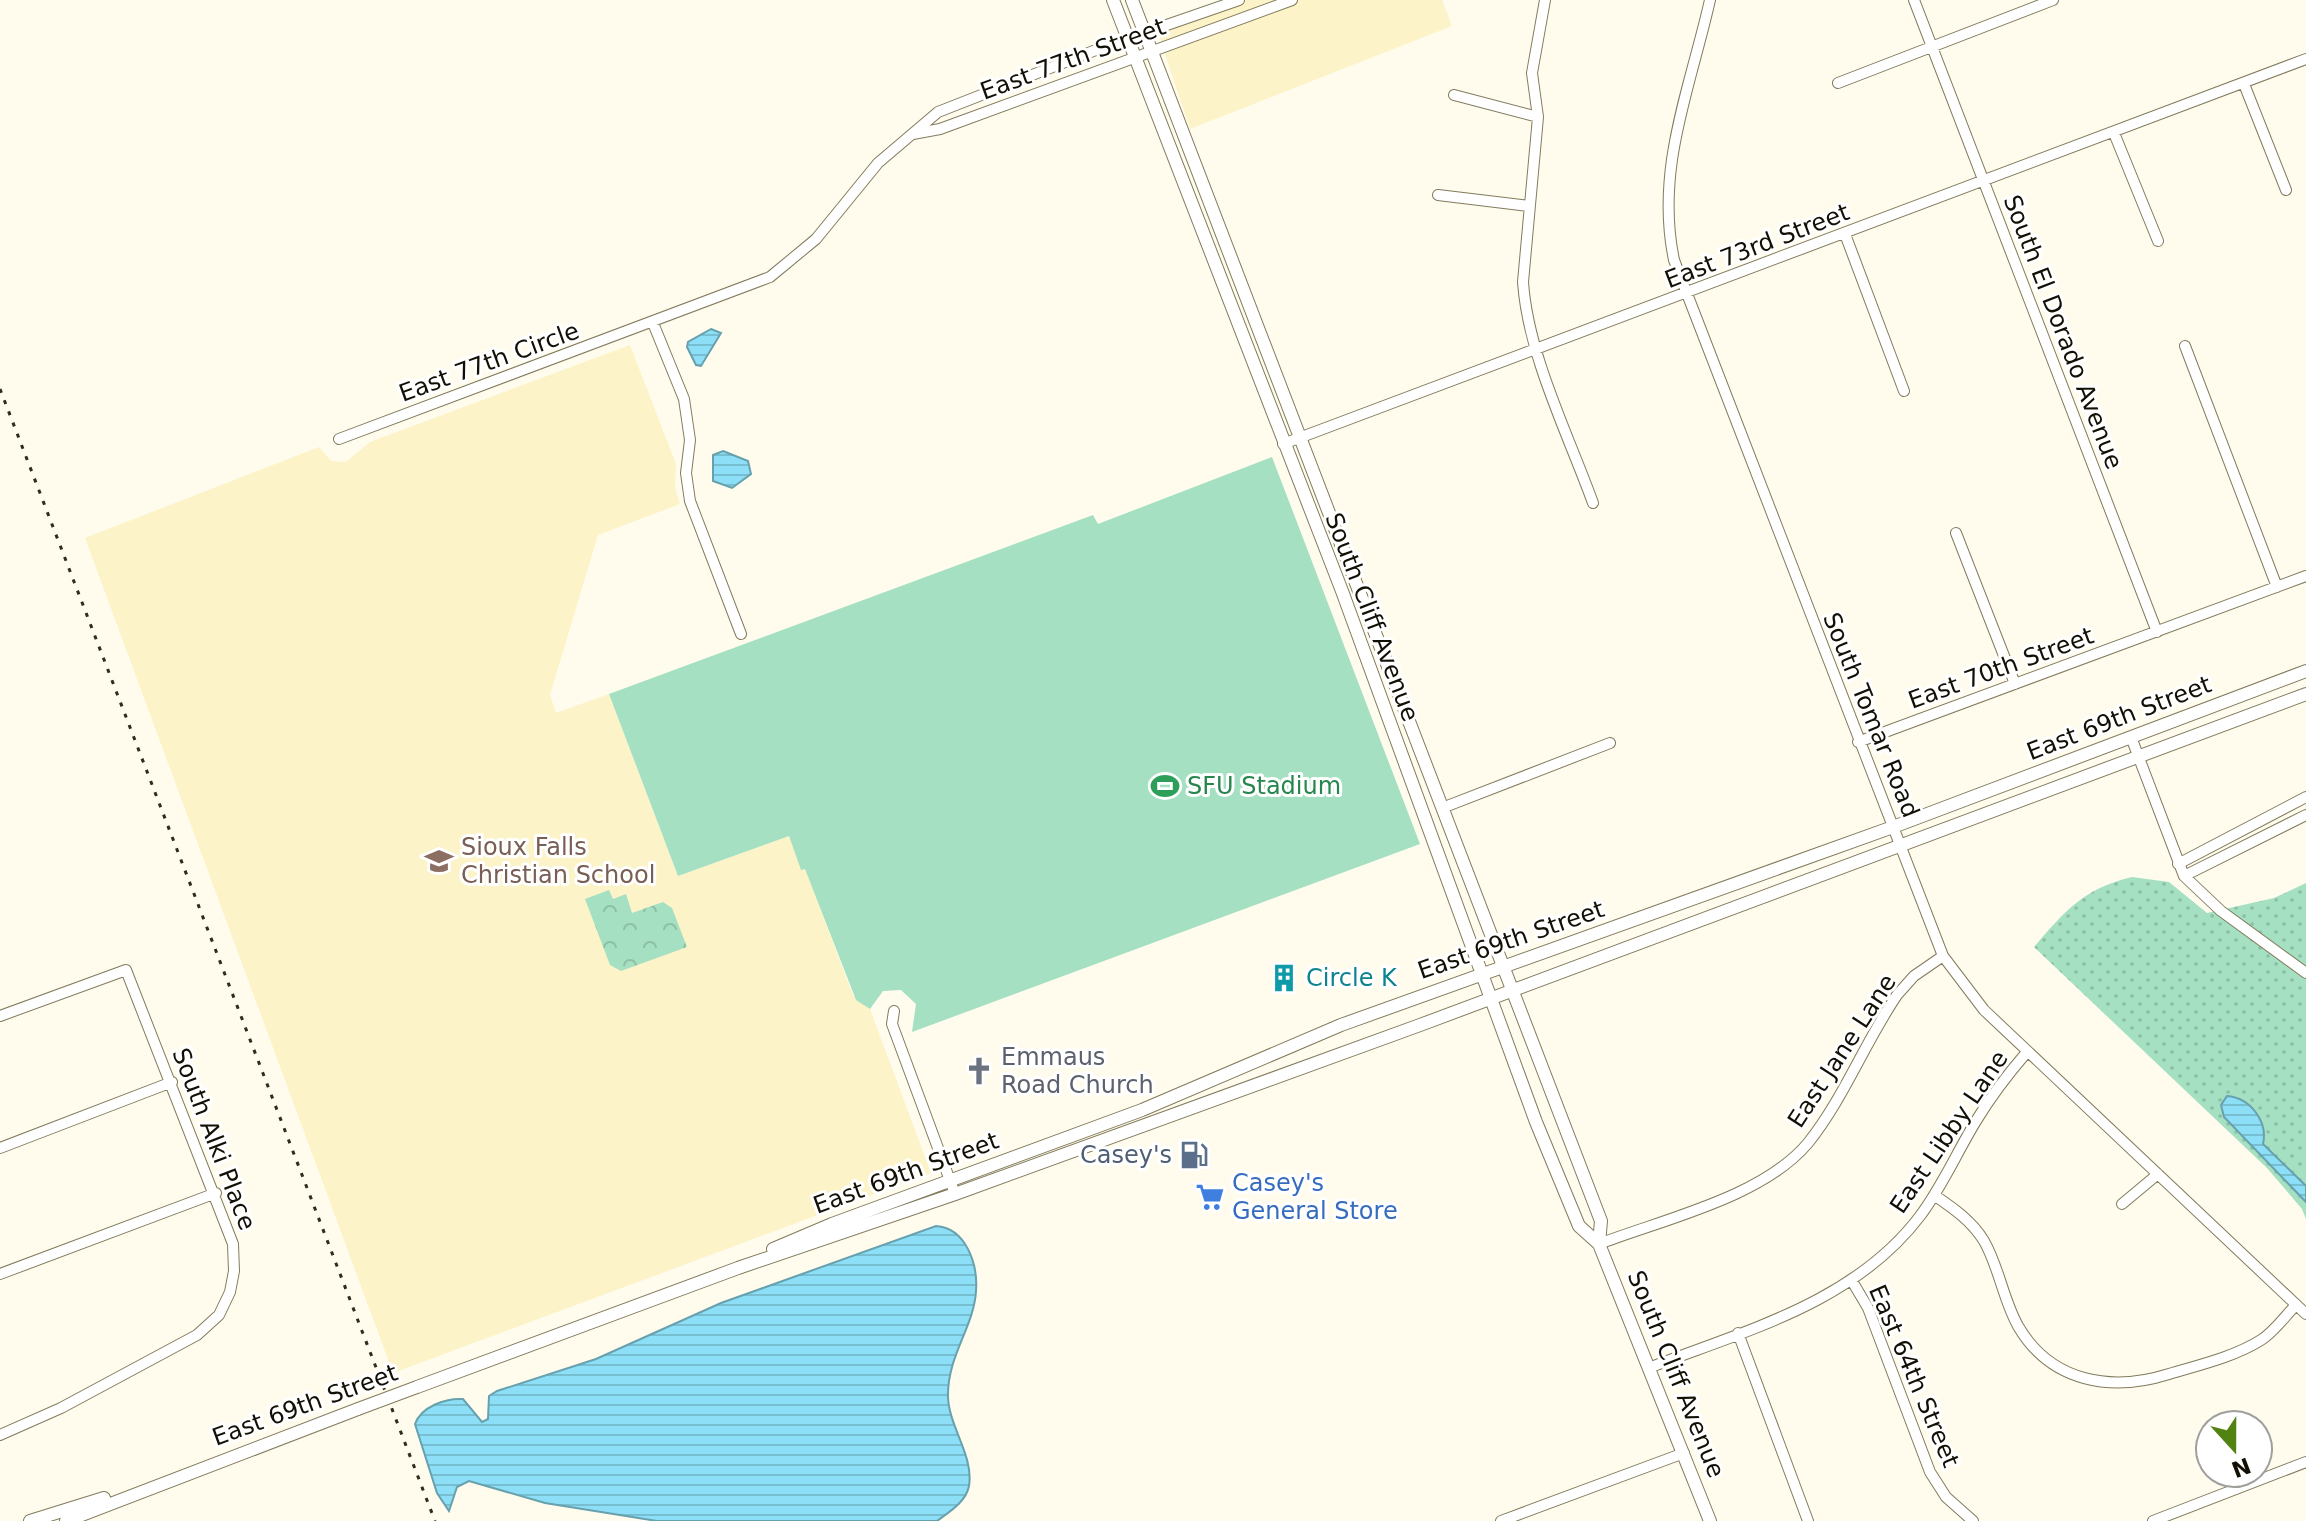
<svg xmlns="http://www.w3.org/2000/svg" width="2306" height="1521" viewBox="0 0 2306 1521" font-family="'DejaVu Sans',sans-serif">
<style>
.built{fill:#fcf3c8}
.grass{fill:url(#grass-dots)}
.park{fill:url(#park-crowns)}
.pitch{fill:#a4e0c1}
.water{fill:url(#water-rules);stroke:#67a1ad;stroke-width:2}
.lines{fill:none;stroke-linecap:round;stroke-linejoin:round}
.minor-casing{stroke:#827b5c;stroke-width:12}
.major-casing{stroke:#827b5c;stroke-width:14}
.minor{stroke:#fff;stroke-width:10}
.major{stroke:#fff;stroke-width:12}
.rail{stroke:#2e2b1f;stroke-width:3;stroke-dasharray:4 8;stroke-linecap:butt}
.major-bridge-casing{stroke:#827b5c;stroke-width:14;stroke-linecap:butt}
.major-bridge{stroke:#fff;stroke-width:12}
.labels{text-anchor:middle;stroke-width:6;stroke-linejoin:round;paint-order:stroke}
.street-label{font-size:24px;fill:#120f04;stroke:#fff}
.leisure-label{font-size:24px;fill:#27864d;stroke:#fff;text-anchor:start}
.education-label{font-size:24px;fill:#785e54;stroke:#fff;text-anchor:start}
.culture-label{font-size:24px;fill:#0d838f;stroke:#fff;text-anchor:start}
.worship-label{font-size:24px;fill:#5b616d;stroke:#fff;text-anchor:start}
.service-label{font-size:24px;fill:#4e5e75;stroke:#fff;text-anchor:end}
.shop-label{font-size:24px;fill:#366cbe;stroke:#fff;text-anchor:start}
</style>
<defs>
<pattern id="grass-dots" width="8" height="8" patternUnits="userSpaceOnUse" patternTransform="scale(2)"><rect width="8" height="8" fill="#a4e0c1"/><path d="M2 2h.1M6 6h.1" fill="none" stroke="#8cbfa4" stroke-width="1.8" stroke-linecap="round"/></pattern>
<pattern id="park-crowns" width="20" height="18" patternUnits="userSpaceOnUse" patternTransform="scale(2)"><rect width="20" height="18" fill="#a4e0c1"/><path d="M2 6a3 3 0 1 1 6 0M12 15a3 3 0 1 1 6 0" fill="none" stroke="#8cbfa4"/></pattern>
<pattern id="water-rules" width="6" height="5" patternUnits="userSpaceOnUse" patternTransform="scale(2)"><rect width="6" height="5" fill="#8cdff6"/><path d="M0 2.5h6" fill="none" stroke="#78bed1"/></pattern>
</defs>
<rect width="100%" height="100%" fill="#fffcee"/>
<!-- built -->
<path class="built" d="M1244 0H1442L1452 26 1190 129 1158 33Z
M630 345 676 464 675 488 680 504 598 535 550 695 556 713 609 694 678 876 789 836 801 869 805 868 850 988 856 1000 870 1009 931 1173 393 1373 85 538 319 447 331 461 346 462 370 442Z"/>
<!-- grass -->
<path class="grass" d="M2132 877 2169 882 2207 913 2274 898 2306 883V1219L2302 1209 2267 1168 2034 947C2066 910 2083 889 2132 877Z"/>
<!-- park -->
<path class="park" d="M609 890 613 899 626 894 632 913 663 902 672 908 687 947 621 971 610 965 585 899Z"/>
<!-- pitch -->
<path class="pitch" d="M1272 457 1420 844 912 1032 916 1004 901 990 883 991 870 1009 856 1000 805 869 801 870 789 836 678 876 609 694 1093 515 1098 524Z"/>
<!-- water -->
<path class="water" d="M711 329 721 333 701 366 696 365 687 347 688 342Z
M723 451 748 461 751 474 732 488 713 481V455Z
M2227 1096C2251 1098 2268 1122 2263 1144L2306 1186V1202L2224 1117 2221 1105Z
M936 1226C966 1228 978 1264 976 1291 974 1327 947 1356 948 1397 949 1427 974 1456 969 1486 966 1502 949 1512 937 1521H657L545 1503 469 1481 457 1487 449 1511 437 1493 415 1424C421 1407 445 1398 463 1399L482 1422 488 1419 489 1396 497 1391 596 1359 721 1303Z"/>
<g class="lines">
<defs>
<path id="minor" d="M1545 0 1532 73 1538 117 1523 282C1528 355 1568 434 1593 503
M1710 0C1690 89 1655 169 1674 260L1943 956 1984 1010 2306 1314
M1914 0 2157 632
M1838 83 2053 0
M2244 84 2286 190
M1454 95 1538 117
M2114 133 2158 241
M913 134 940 129 1292 0
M1438 195 1529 206
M1845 234 1904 391
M653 323 684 399 690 440 686 473 690 501 741 634
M2185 346 2277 587
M339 439 770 277 816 239 878 163 938 112 1106 46 1239 0
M1283 444 2306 59
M1956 533 2015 684
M2131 737 2184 876 2221 911 2306 973
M1858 742 2306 576
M1442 808 1610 743
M2178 864 2306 797
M2184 876 2306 815
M894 1011 892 1024 955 1194
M0 1016 126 970 233 1244 234 1271 230 1292 219 1315 197 1335 61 1408 0 1435
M0 1148 172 1082
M1934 1195C1953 1208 1972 1221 1984 1241 1999 1267 2003 1299 2018 1326 2051 1383 2112 1392 2169 1374 2199 1365 2234 1357 2261 1340 2274 1332 2285 1316 2296 1305
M2122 1204 2158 1174
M1599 1244C1664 1219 1763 1197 1808 1143 1844 1098 1865 1042 1897 995L1914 976 1943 956
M0 1274 216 1193
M1852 1281 1868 1308 1930 1472 1946 1497 1973 1521
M1738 1333 1808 1521
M1651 1367C1747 1330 1855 1302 1920 1216 1942 1187 1957 1152 1976 1121 1991 1096 2008 1074 2027 1052
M1501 1521 1684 1453
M2153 1521 2306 1462"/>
<path id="major" d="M1113 0 1342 591 1536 1122 1579 1226 1599 1244 1710 1521
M1132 0 1601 1221 1599 1244
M773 1249 832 1224 1142 1110 1341 1025 1893 827 2306 671
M417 1387 738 1268 955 1194 1420 1025 2306 694
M30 1521 104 1498
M66 1521 358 1409"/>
</defs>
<!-- minor casing -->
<use href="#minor" class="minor-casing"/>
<!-- major casing -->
<use href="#major" class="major-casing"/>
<!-- minor -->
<use href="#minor" class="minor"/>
<!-- major -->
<use href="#major" class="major"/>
<!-- rail -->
<path class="rail" d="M0 389 435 1521"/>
<defs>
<path id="major-bridge" d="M358 1409 417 1387"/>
</defs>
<!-- major-bridge casing -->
<use href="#major-bridge" class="major-bridge-casing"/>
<!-- major-bridge -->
<use href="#major-bridge" class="major-bridge"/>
</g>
<!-- icons -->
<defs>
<symbol id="stadium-bare" viewBox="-9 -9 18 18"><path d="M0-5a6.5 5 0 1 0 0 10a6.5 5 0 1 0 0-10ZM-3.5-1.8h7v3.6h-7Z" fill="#2e9e5b" stroke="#fff" stroke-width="2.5" paint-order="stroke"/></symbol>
<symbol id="school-bare" viewBox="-9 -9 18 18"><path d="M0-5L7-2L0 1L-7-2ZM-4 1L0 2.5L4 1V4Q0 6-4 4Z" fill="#8d6e63" stroke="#fff" stroke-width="2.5" paint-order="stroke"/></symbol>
<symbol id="building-bare" viewBox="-9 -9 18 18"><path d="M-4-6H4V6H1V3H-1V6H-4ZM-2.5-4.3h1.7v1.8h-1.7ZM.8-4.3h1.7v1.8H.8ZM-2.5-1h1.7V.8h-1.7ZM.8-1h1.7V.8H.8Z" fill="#0f9aa8" stroke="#fff" stroke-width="2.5" paint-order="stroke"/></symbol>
<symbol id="church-bare" viewBox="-9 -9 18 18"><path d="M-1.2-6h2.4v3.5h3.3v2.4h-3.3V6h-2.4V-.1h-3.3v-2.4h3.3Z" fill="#6b7280" stroke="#fff" stroke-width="2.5" paint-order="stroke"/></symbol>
<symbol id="fuel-bare" viewBox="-9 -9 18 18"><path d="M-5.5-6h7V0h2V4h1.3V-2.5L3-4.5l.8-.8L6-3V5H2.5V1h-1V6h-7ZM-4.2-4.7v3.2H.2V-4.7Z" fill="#5c6f8a" stroke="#fff" stroke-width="2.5" paint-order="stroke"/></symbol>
<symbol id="supermarket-bare" viewBox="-9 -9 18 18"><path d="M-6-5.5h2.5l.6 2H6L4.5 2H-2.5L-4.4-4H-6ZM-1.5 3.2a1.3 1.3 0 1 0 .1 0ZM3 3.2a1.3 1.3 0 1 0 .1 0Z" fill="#3f7fe0" stroke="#fff" stroke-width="2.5" paint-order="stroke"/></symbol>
</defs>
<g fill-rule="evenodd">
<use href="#stadium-bare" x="1145" y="766" width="40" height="40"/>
<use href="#school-bare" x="419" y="841" width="40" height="40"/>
<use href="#building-bare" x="1264" y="958" width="40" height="40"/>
<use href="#church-bare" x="959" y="1051" width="40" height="40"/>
<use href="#fuel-bare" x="1174" y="1135" width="40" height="40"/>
<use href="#supermarket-bare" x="1190" y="1177" width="40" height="40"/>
</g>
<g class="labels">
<!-- street labels -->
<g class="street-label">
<text transform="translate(1073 59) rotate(-20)" y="8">East 77th Street</text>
<text transform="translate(1757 246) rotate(-21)" y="8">East 73rd Street</text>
<text transform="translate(2063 332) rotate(69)" y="8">South El Dorado Avenue</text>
<text transform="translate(489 362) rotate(-20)" y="8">East 77th Circle</text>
<text transform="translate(1372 617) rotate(69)" y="8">South Cliff Avenue</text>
<text transform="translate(2001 668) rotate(-20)" y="8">East 70th Street</text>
<text transform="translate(1871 715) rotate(68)" y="8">South Tomar Road</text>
<text transform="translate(2119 718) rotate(-21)" y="8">East 69th Street</text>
<text transform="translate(1511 940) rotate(-19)" y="8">East 69th Street</text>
<text transform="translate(1842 1051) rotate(-57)" y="8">East Jane Lane</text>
<text transform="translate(1949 1132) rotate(-56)" y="8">East Libby Lane</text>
<text transform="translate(214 1139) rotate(69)" y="8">South Alki Place</text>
<text transform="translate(906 1173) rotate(-20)" y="8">East 69th Street</text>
<text transform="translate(1676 1374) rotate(68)" y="8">South Cliff Avenue</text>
<text transform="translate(1914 1376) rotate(67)" y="8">East 64th Street</text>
<text transform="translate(305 1405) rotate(-20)" y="8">East 69th Street</text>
</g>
<!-- leisure labels -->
<g class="leisure-label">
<text x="1187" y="794">SFU Stadium</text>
</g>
<!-- education labels -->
<g class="education-label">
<text x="461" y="855">Sioux Falls<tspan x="461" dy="28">Christian School</tspan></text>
</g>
<!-- culture labels -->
<g class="culture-label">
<text x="1306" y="986">Circle K</text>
</g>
<!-- worship labels -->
<g class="worship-label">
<text x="1001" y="1065">Emmaus<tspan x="1001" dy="28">Road Church</tspan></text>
</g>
<!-- service labels -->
<g class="service-label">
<text x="1172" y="1163">Casey's</text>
</g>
<!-- shop labels -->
<g class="shop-label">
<text x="1232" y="1191">Casey's<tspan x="1232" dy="28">General Store</tspan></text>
</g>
</g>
<!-- north arrow -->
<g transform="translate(2234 1449) rotate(159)"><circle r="38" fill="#ffffff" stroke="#a09f9b" stroke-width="2"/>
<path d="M0-6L14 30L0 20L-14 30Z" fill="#528211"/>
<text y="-12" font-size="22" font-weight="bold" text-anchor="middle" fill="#120f04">N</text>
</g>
</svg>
